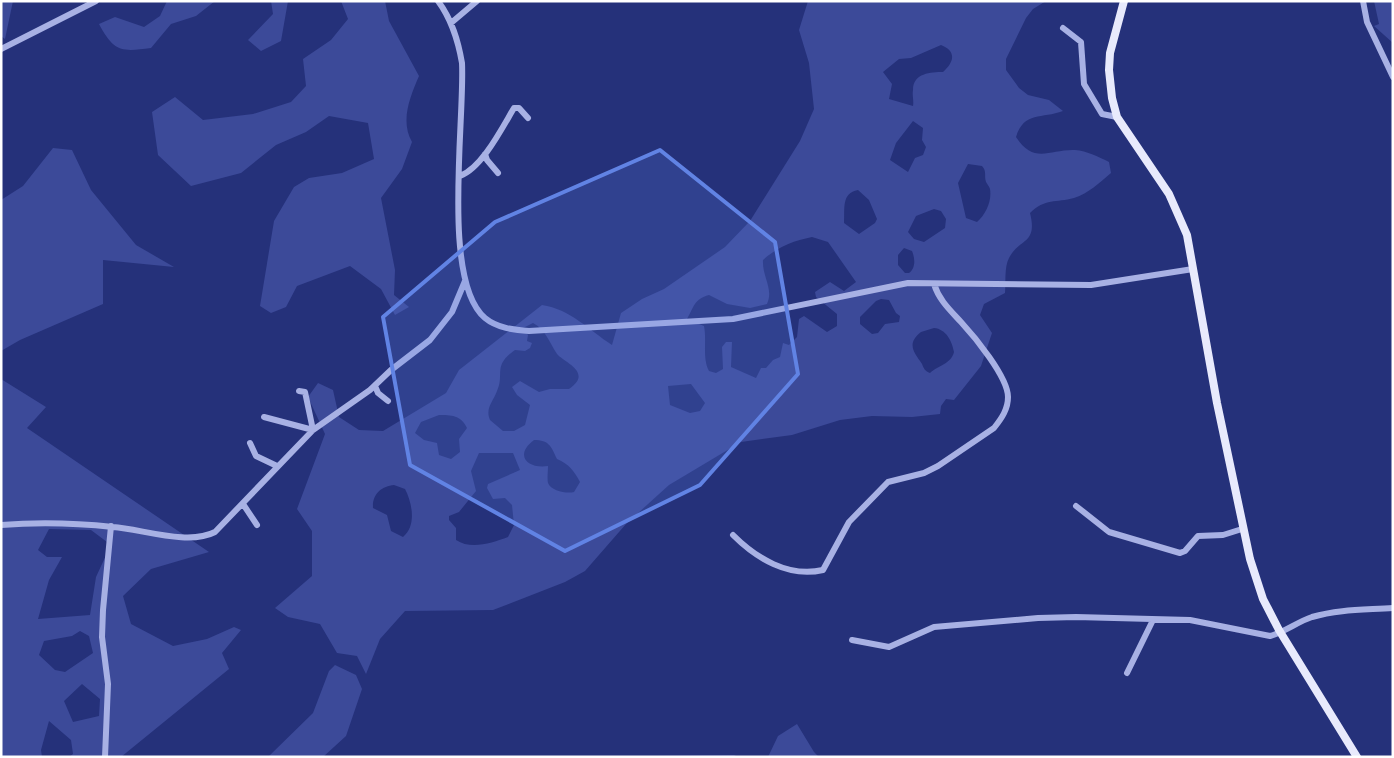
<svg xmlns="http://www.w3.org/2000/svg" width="1394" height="758" viewBox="0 0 1394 758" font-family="'Archivo Narrow',sans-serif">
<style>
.green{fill:#3c4a99;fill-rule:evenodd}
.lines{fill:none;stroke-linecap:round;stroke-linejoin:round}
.minor{stroke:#a8b1e4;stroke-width:6}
.major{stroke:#e8eafc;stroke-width:8}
.marked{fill:#6183e4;fill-opacity:0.2;stroke:#6183e4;stroke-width:4;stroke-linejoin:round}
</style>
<rect width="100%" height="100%" fill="#25317a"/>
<!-- green -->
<path class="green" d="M1 1H13L5 39 1 36Z
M167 1H215L196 16 171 24 151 48C121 52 114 52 99 24L115 17 144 27 160 16Z
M271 1H288L281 41 261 51 248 40 273 14Z
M341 1H385L389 21 419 76C410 97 400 121 412 142L402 169 381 198 395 270 394 295 409 307 395 315 381 289 350 266 297 286 286 307 271 313 260 306 274 221 294 187 309 178 342 173 374 159 368 123 329 116 306 132 276 145 241 173 191 186 158 155 152 112 175 97 203 120 253 114 291 102 306 86 303 59 331 40 348 19Z
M808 1H1046L1033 9 1026 18 1006 59V70L1019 88 1028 95 1049 100 1063 111C1042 119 1024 111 1016 137 1034 165 1050 149 1075 150 1087 151 1099 157 1109 162L1111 173C1099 183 1089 193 1074 198 1056 203 1045 198 1030 213 1038 245 1019 238 1009 258 1004 267 1006 284 1005 293L984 304 980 315 992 333 981 366 954 400 946 399 941 406 940 414 912 417 872 416 840 420 792 435 741 442 669 485 626 524 585 571 565 582 493 610 405 611 380 639 366 674 357 656 337 653 320 624 288 617 275 608 312 576V531L297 509 325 434 308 397 318 383 333 390 339 417 359 430 383 431 446 393 459 370 542 305C570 309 589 330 612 345L621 313 642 299 664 289 725 247 750 221 800 141 814 109 809 63 799 30ZM941 45C956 51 955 61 943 72 931 72 913 73 913 90 912 96 914 100 913 106L889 99 892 84 883 72 899 59 911 58ZM913 121 923 128 922 140 926 147 923 155 915 158 908 172 890 160 896 143ZM968 164 982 166C987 171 984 176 986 182 986 182 990 188 990 189 992 201 986 214 977 222L966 218 958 183ZM858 190 869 200 877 219 875 223 859 234 844 223C845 209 841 193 858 190ZM934 209 941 211 946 219 945 228 924 242 914 239 908 232 916 216ZM812 237 828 242 856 282 844 291 830 282 815 292 816 297 837 314V326L827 332 804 316 799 319 797 337 789 345 783 343 780 357 773 360 766 368H761L756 378 731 367 732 342H726L722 347 723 369 716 373 709 371C702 358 707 341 704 326L687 319C694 307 694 299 709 295L727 304 750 308 767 304C774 289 762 277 763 260 777 247 793 241 812 237ZM904 248 912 251C915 258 916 268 909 273H905L898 265V255ZM881 299 889 300 896 313 900 316 899 322 885 324 878 333 872 334 860 324V317L876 301ZM533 323C546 330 549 342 557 354 563 362 594 372 569 389H550L539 392 520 381 512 387 517 395 530 405 525 425 514 431H503L490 420C485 408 493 402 497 391 505 374 492 366 515 350L525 351 530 348 532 343 527 341 528 335 523 328ZM934 328C946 329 952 341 954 352 951 364 939 365 930 373 925 371 924 369 922 364 914 352 906 344 921 332ZM691 384 705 403 700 411 690 413 670 405 668 386ZM439 415C451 415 461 415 467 428L459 439 460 452 451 459 439 455 437 443 424 440 415 433 421 422ZM534 440C549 440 551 446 557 459 569 464 574 471 580 482L574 492C567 494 551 491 548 483 547 479 548 471 548 466 527 469 514 455 534 440ZM479 453H513L520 470 488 484 487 488 493 499 505 498 512 505 514 525 508 537C492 543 471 550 456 540V528L449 520V516L459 512 476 491 471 471ZM394 485 405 489C412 502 417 526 403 537L391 531 387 515 373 508C372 494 382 486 394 485Z
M1374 1H1393V43L1374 26 1379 24Z
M53 148 72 150 91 190 136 245 174 267 103 260V304L20 340 1 351V200L23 186Z
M1 379 46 407 27 428 209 552 151 569 123 596 131 624 173 646 207 639 234 627 241 630 222 653 229 669 121 757H69L73 754 71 740 49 721 41 750 42 757H1ZM49 529 91 530 107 542 108 551 96 577 90 615 38 619 49 580 62 557H47L38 550ZM80 631 89 636 93 653 65 672 55 670 39 655 44 641 72 636ZM82 684 100 699 99 716 73 722 64 701Z
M335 665 356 675 362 689 346 736 323 757H268L313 713 329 671Z
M797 724 814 752 819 757H768L778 736Z
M734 755 738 757H650L654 756Z"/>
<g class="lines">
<!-- minor -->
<path class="minor" d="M438 1C452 20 458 40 462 63 465 120 441 281 485 318 497 328 514 330 529 331L733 319 908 283 1091 285 1193 269
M1363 1 1367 22 1393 77
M451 23 477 1
M1063 28 1081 42 1084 84 1102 114 1117 117
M1 49 96 1
M485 154 487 160 498 173
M460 176C482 168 502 128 514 108H519L528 118
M375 386 378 393 388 401
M299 391 305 392 313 430
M264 417 313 430
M250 443 256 456 277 466
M243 504 257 525
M1076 506 1109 532 1180 553 1185 551 1198 536 1223 535 1242 529
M1 525C38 522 76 523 113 527 142 529 188 546 215 532L313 430 370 390 391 370 430 340 452 312 465 281
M733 535C756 558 788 578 823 570L849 522 888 482 924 473 938 466 994 428C1002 418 1008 409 1008 397 1008 377 974 336 961 322 950 310 939 300 934 284
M852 640 889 647 934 627 1038 618 1076 617 1190 620 1270 636C1285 632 1297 622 1312 617 1339 609 1365 610 1393 608
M1127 673 1153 620
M105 757 108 684 102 637 103 610 111 526"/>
<!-- major -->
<path class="major" d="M1124 1 1110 53 1109 70 1112 98 1117 117 1169 194 1187 235 1217 403 1250 559 1263 599 1279 630 1357 757"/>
</g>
<!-- marked area -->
<path class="marked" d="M660 150 775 242 798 374 700 485 565 551 410 465 383 317 495 222Z"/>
<!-- border -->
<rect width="1394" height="758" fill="none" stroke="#ffffff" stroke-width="5"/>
</svg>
